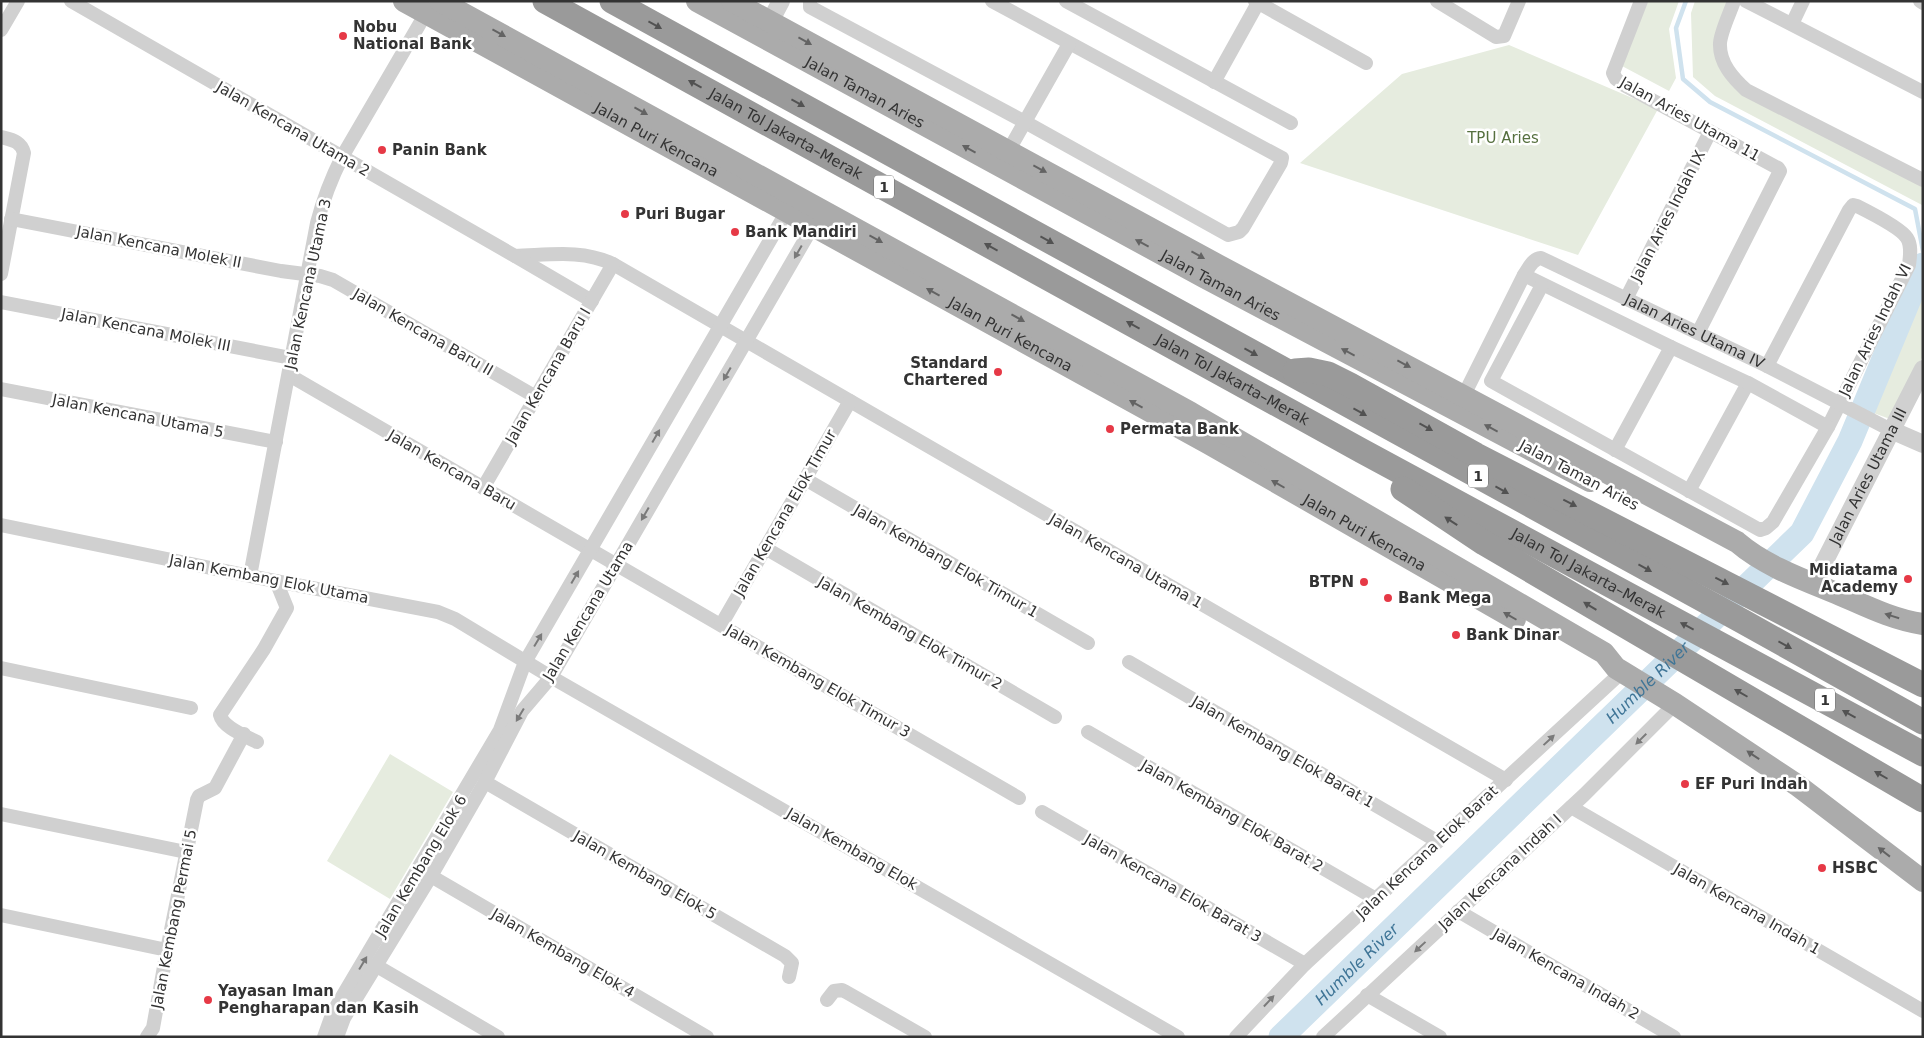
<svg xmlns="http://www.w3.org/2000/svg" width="1924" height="1038" viewBox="0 0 1924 1038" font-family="'DejaVu Sans',sans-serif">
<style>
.green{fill:#e6ecdf}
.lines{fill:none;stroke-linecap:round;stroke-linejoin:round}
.stream{stroke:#cfe2ee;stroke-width:4.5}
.river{stroke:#cfe2ee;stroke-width:25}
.minor{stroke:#d0d0d0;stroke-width:14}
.tertiary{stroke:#d0d0d0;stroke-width:18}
.primary{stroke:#ababab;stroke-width:22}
.motorway{stroke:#9a9a9a;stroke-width:25}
.oneway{fill:#525252}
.oneway2{fill:#636363}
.oneway3{fill:#7a7a7a}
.poi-dot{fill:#e63946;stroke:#fff;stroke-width:2}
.labels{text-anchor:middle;stroke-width:5;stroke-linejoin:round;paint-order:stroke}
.shield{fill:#fff;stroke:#707070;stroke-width:1}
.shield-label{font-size:14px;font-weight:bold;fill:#333}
.poi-label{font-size:15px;font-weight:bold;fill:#333;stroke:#fff;text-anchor:start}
.street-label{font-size:15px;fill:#333;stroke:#fff}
.park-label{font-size:15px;fill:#56703f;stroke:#fff}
.water-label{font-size:16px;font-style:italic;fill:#3f7597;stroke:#fff}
</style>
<rect width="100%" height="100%" fill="#fff"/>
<!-- green -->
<path class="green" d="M1648 1H1679L1669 29 1676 78 1669 91 1622 66Z
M1695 1H1728L1724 69 1751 96 1923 183V209L1922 205 1715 96 1693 77 1691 13Z
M1509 45 1658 109 1578 255 1300 163 1402 74Z
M1923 279V356L1890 419 1868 411Z
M390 754 453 792 390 899 327 861Z"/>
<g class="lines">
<!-- stream -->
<path class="stream" d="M1686 1 1676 28 1683 79 1710 102 1915 209 1923 251"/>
<!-- river -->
<path class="river" id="s1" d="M1281 1037 1802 533 1850 441 1923 265"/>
<!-- minor -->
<g class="minor">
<path d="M71 1 515 256C549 255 582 249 613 264L1506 780"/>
<path d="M810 1V7L1025 122 1228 235 1239 232 1243 228 1281 163 1282 158 992 1"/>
<path d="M1066 1 1291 123"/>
<path d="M1255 1 1366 63"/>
<path d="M1437 1 1496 37 1504 36 1519 1"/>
<path d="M1641 1 1613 73 1616 79 1624 85 1778 168 1780 171 1698 333"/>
<path d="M1734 1C1730 13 1721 31 1720 43 1719 63 1733 78 1746 90L1923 180"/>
<path d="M1746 1 1923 92"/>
<path d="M1920 1 1923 3"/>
<path d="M1792 24 1803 1"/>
<path d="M1 30 18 1"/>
<path d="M1214 82 1259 1"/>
<path d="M1 137C12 140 21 141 24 153L1 274"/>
<path d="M1005 157 1069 44"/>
<path d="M11 219 281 271 320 276 333 280 536 397"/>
<path d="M515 256 592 301"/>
<path d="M1524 275 1671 347 1615 450"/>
<path d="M1542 285 1491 381 1760 530 1766 528 1773 522 1828 427 1909 265C1910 256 1912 246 1907 238 1901 228 1869 212 1857 206L1853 205 1849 210 1767 366"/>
<path d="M1626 299 1710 132"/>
<path d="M1 302 291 358"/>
<path d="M1671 347 1748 383 1689 491"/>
<path d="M289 375 1019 798"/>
<path d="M1748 383 1828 427"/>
<path d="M1 389 276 442"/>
<path id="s2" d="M1460 403 1524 275C1529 268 1532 259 1541 258L1767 366 1891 430"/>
<path d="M805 479 1088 643"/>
<path d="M483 488 613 264"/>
<path d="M1 525 250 576 438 612 455 619 551 677 1178 1037"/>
<path d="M765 548 1055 717"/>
<path d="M250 576 317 223C323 200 331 179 342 157L426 13"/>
<path d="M721 625 850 401"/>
<path d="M1129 662 1437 841"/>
<path d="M1 668 191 708"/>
<path d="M1088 732 1376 899"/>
<path d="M257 742C246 736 223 728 220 715L264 649 287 608 276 581"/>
<path d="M485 782 785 956 792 963 789 977"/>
<path d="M1571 807 1923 1011"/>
<path d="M1042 812 1305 964"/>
<path d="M1 814 186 852"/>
<path d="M424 872 707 1037"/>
<path d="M1458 911 1674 1037"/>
<path d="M1 915 167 950"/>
<path d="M375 965 498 1037"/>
<path d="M1367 995 1440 1037"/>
<path d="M827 1000 834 991 842 990 846 992 925 1037"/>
<path d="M147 1037 153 1028 167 950 197 800 199 796 215 788 244 734"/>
<path d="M324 1037 333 1012 500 730 525 662 790 206"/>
<path d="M337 1037 344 1018 431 876 485 782 522 711 551 677 817 219"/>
<path d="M1236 1037 1305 964 1622 672"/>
<path d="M1323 1037 1584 795 1675 704"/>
</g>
<!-- tertiary -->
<g class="tertiary">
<path d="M765 31 781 1"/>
<path d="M1891 430 1923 444"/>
<path id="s3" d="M1813 584 1923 369"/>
</g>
<!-- primary -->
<g class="primary">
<path id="s4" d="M404 1 1208 443 1515 619"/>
<path d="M440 1 1191 413 1604 653 1616 668 1675 704 1797 785 1923 881"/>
<path id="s5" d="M697 1 1204 277 1590 481"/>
<path d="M732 1 1212 262 1737 542C1765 566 1802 579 1836 593 1864 605 1893 620 1923 624"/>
</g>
<!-- motorway -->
<g class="motorway">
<path id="s6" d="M545 1 1362 451 1923 754"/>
<path d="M612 1 1742 621 1923 722"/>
<path d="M1295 371 1309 370 1328 374 1350 385 1476 455 1923 685"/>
<path d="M1403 489 1484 543 1923 800"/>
</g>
</g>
<!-- one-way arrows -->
<defs><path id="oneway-solid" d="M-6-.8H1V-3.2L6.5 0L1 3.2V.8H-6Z" transform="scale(1.25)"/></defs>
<g class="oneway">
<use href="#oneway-solid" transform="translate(655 25) rotate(29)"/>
<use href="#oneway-solid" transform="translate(695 84) rotate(-151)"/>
<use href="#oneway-solid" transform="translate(798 103) rotate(29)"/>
<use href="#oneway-solid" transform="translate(1047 240) rotate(29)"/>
<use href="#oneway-solid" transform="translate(991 247) rotate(-151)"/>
<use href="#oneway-solid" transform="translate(1133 325) rotate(-151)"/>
<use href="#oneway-solid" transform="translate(1251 352) rotate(29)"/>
<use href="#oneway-solid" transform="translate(1360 412) rotate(29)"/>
<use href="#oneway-solid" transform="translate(1426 427) rotate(29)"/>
<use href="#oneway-solid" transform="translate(1502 490) rotate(29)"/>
<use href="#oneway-solid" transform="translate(1570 503) rotate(27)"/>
<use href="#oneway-solid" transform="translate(1451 521) rotate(-147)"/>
<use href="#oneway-solid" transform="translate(1645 568) rotate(29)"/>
<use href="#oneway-solid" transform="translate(1722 581) rotate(27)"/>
<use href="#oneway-solid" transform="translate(1590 606) rotate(-149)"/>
<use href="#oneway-solid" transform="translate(1687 626) rotate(-152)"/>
<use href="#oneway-solid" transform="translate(1785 645) rotate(29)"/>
<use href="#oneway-solid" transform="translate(1741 693) rotate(-150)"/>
<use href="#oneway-solid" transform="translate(1849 714) rotate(-151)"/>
<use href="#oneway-solid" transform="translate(1881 775) rotate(-150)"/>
</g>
<g class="oneway2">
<use href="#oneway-solid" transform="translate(499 33) rotate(29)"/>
<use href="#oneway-solid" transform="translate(805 41) rotate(29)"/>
<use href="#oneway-solid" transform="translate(641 111) rotate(29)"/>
<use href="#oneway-solid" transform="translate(969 149) rotate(-151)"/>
<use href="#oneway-solid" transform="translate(1040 169) rotate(28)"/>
<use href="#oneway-solid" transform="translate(876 239) rotate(29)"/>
<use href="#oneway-solid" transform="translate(1142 243) rotate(-152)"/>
<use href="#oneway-solid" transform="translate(1198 255) rotate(29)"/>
<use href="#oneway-solid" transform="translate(933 292) rotate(-151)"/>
<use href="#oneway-solid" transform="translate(1018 318) rotate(29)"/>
<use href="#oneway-solid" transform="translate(1348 352) rotate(-152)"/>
<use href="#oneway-solid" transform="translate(1404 364) rotate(28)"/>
<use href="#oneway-solid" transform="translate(1136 404) rotate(-151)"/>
<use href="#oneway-solid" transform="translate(1491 428) rotate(-152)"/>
<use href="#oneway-solid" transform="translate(1278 484) rotate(-150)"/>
<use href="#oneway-solid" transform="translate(1510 616) rotate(-150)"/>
<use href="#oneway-solid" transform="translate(1892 616) rotate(-162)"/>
<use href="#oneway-solid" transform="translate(1753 755) rotate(-146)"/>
<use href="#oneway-solid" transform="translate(1884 852) rotate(-142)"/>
</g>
<g class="oneway3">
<use href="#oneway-solid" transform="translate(798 252) rotate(120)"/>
<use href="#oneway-solid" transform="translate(727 374) rotate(120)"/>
<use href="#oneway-solid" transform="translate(656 436) rotate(-60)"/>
<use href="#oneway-solid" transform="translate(645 514) rotate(120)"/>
<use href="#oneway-solid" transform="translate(575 577) rotate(-60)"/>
<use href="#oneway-solid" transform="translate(538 640) rotate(-59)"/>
<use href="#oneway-solid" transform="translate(520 715) rotate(121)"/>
<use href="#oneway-solid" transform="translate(1641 739) rotate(135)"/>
<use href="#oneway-solid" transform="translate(1549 740) rotate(-43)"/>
<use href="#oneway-solid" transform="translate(1420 947) rotate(137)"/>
<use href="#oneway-solid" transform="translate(363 963) rotate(-59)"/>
<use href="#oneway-solid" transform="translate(1269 1001) rotate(-47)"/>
</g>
<!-- markers -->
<g class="poi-dot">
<circle cx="343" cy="36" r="5"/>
<circle cx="382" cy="150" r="5"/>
<circle cx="625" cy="214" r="5"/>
<circle cx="735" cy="232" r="5"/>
<circle cx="998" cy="372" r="5"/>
<circle cx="1110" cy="429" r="5"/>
<circle cx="1908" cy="579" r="5"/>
<circle cx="1364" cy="582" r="5"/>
<circle cx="1388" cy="598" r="5"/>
<circle cx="1456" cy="635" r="5"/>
<circle cx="1685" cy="784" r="5"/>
<circle cx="1822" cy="868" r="5"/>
<circle cx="208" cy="1000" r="5"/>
</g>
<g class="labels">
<!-- shield labels -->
<g class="shield">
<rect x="874" y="175.5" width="20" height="23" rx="4"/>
<rect x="1468" y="464.5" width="20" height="23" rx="4"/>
<rect x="1815" y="688.5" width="20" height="23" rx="4"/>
</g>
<g class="shield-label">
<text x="884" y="192">1</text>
<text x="1478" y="481">1</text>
<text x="1825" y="705">1</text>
</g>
<!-- poi labels -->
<g class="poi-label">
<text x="353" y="32">Nobu<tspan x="353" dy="17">National Bank</tspan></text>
<text x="392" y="155">Panin Bank</text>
<text x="635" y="219">Puri Bugar</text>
<text x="745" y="237">Bank Mandiri</text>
<text x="988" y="368" text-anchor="end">Standard<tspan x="988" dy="17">Chartered</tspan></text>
<text x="1120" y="434">Permata Bank</text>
<text x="1898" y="575" text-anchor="end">Midiatama<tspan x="1898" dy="17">Academy</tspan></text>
<text x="1354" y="587" text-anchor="end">BTPN</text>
<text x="1398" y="603">Bank Mega</text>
<text x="1466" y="640">Bank Dinar</text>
<text x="1695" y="789">EF Puri Indah</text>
<text x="1832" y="873">HSBC</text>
<text x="218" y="996">Yayasan Iman<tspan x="218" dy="17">Pengharapan dan Kasih</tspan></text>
</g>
<!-- street labels -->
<g class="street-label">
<text dy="5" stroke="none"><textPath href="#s5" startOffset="191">Jalan Taman Aries</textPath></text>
<text transform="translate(1690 119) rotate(29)" y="5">Jalan Aries Utama 11</text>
<text transform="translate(293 129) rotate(30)" y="5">Jalan Kencana Utama 2</text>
<text dy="5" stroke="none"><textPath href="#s6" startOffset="275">Jalan Tol Jakarta–Merak</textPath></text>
<text dy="5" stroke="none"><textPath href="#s4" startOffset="288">Jalan Puri Kencana</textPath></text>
<text transform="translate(1668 216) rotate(-63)" y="5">Jalan Aries Indah IX</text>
<text transform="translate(159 247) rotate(11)" y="5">Jalan Kencana Molek II</text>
<text transform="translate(308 284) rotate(-78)" y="5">Jalan Kencana Utama 3</text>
<text dy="5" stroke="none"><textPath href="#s5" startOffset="596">Jalan Taman Aries</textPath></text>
<text transform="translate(146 330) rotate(11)" y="5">Jalan Kencana Molek III</text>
<text transform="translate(1875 330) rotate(-64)" y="5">Jalan Aries Indah VI</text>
<text dy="5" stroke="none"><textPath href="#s2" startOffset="338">Jalan Aries Utama IV</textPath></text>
<text transform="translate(423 332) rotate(30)" y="5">Jalan Kencana Baru II</text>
<text dy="5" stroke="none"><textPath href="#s4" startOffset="692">Jalan Puri Kencana</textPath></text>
<text transform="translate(548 376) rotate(-60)" y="5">Jalan Kencana Baru I</text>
<text dy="5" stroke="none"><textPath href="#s6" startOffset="785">Jalan Tol Jakarta–Merak</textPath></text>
<text transform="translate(138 416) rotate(11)" y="5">Jalan Kencana Utama 5</text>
<text transform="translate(452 470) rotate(30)" y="5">Jalan Kencana Baru</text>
<text transform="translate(1579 475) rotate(28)" y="5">Jalan Taman Aries</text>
<text dy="5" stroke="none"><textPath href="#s3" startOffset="121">Jalan Aries Utama III</textPath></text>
<text transform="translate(785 513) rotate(-60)" y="5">Jalan Kencana Elok Timur</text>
<text dy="5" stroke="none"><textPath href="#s4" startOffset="1098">Jalan Puri Kencana</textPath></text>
<text transform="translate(946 561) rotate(30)" y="5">Jalan Kembang Elok Timur 1</text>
<text transform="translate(1126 561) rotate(30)" y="5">Jalan Kencana Utama 1</text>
<text dy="5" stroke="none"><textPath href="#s6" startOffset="1190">Jalan Tol Jakarta–Merak</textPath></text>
<text transform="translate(269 579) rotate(11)" y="5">Jalan Kembang Elok Utama</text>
<text transform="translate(588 611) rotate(-59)" y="5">Jalan Kencana Utama</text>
<text transform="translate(910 633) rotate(30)" y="5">Jalan Kembang Elok Timur 2</text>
<text transform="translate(818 681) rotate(30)" y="5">Jalan Kembang Elok Timur 3</text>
<text transform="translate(1283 752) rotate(30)" y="5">Jalan Kembang Elok Barat 1</text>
<text transform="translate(1232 816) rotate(30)" y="5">Jalan Kembang Elok Barat 2</text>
<text transform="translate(852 849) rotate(30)" y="5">Jalan Kembang Elok</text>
<text transform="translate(1427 852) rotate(-43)" y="5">Jalan Kencana Elok Barat</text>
<text transform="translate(421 866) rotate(-59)" y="5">Jalan Kembang Elok 6</text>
<text transform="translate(1500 872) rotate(-43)" y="5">Jalan Kencana Indah I</text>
<text transform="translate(645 875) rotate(30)" y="5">Jalan Kembang Elok 5</text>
<text transform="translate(1173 888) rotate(30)" y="5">Jalan Kencana Elok Barat 3</text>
<text transform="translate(1747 909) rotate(30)" y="5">Jalan Kencana Indah 1</text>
<text transform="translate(174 919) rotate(-79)" y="5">Jalan Kembang Permai 5</text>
<text transform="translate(563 953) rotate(30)" y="5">Jalan Kembang Elok 4</text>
<text transform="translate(1566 974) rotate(30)" y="5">Jalan Kencana Indah 2</text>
</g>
<!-- park labels -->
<g class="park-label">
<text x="1503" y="143">TPU Aries</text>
</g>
<!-- water labels -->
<g class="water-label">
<text dy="6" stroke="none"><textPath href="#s1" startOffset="510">Humble River</textPath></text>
<text dy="6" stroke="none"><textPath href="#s1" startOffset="105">Humble River</textPath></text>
</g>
</g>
<!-- border -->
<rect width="1924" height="1038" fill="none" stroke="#333333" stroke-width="5"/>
</svg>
